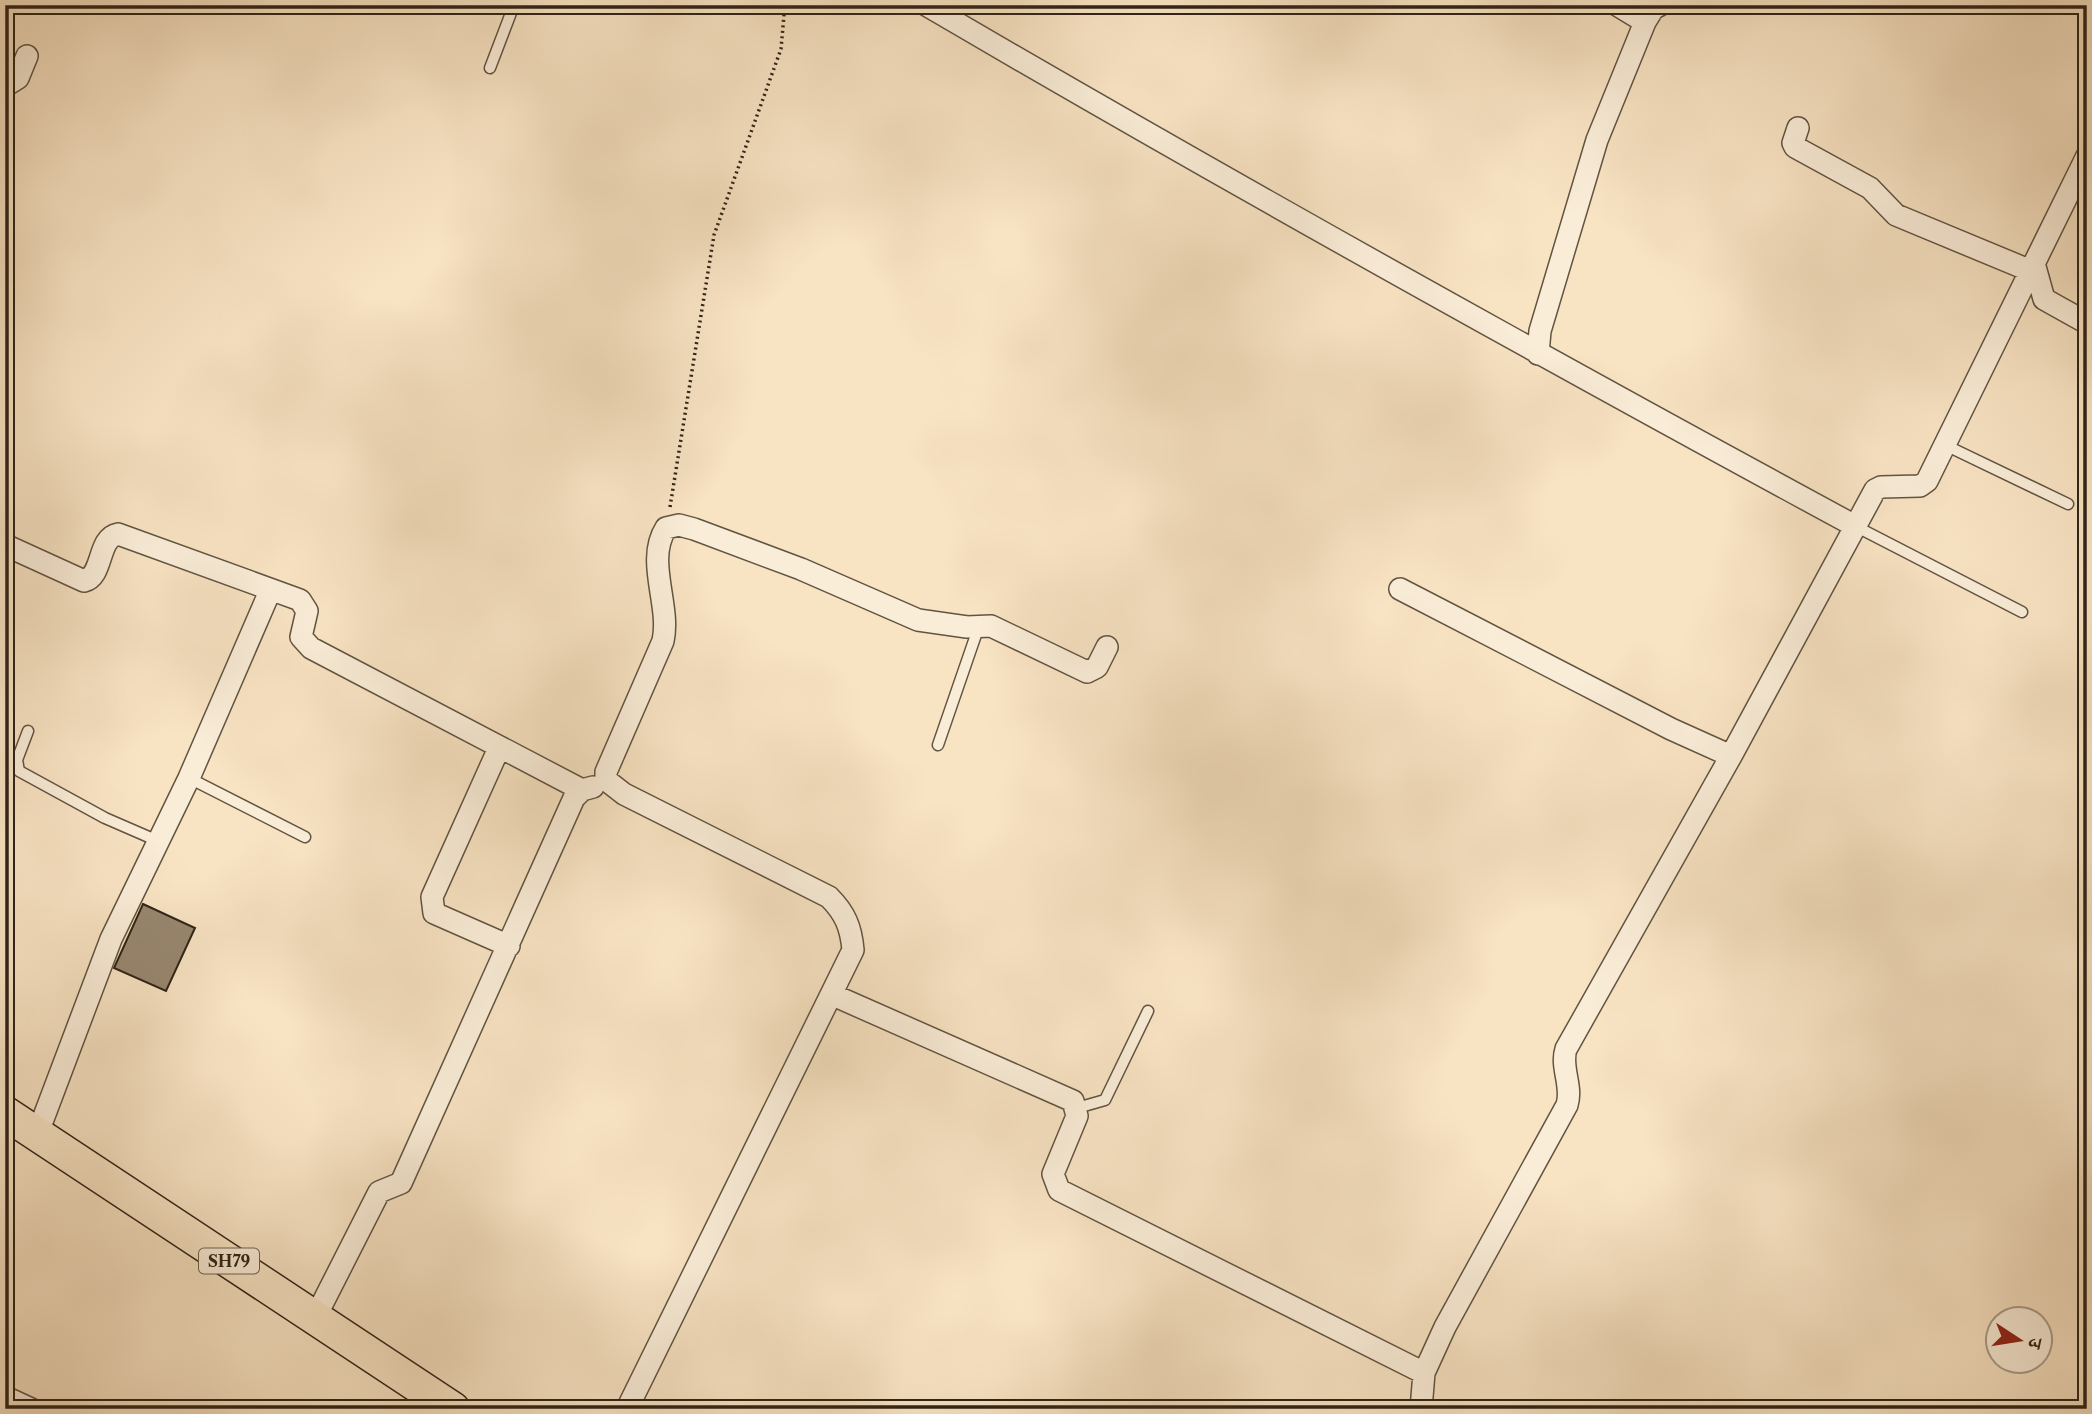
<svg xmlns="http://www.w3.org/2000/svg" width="2092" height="1414" viewBox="0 0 2092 1414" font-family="'Libre Caslon Text','Noto Serif Devanagari',serif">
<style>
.building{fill:#988770;stroke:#2f2416;stroke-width:2}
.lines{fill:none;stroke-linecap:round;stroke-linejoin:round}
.service-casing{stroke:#615441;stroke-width:13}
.minor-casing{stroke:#615441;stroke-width:24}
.primary-casing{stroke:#2f2416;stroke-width:36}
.path{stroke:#2f2416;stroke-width:3.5;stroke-dasharray:2 3.5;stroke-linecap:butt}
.service{stroke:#faedd8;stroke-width:10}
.minor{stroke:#faedd8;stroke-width:21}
.primary{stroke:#f8e3c3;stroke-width:33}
.labels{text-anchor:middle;stroke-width:5;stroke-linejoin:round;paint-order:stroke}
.shield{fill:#faedd8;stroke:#6c6050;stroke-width:2}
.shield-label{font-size:16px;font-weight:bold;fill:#2f2416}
</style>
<rect width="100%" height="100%" fill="#f8e3c3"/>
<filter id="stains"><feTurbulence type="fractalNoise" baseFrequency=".00286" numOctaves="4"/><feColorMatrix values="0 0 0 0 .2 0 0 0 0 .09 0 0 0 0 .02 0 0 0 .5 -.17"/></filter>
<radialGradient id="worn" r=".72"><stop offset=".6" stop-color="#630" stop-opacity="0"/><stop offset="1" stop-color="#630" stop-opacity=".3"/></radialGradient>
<!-- building -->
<path class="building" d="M143 904 195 928 166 991 114 968Z"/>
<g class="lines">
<defs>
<path id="service" d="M490 68 514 5
M1945 445 2068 504
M1855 526 2022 612
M28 731 17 760 19 771 105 818 158 841
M938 745 979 626
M189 778 305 837
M1077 1108 1105 1100 1148 1011"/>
<path id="minor" d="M926 5C1232 184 1543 357 1855 526
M1617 5 1645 22
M5 86 18 78 27 56
M1798 128 1793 143 1795 147 1870 188 1896 215 2031 271
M2034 263 2044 299 2087 323
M1538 354 1540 331 1597 140 1645 22 1653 9 1660 5
M5 545 84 581C104 576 97 538 118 534L300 600 307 611 301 637 311 648 582 790
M1400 589 1671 729 1731 756
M499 748 432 897 434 913 509 946
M833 995 1073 1101 1077 1116 1053 1174 1059 1190 1424 1373
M37 1135 111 939 189 778 270 591
M315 1318 379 1192 401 1183 574 798 582 790 593 787
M5 1397 31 1409
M627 1409 853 950C851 927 845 913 829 897L624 794 606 780V772L663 641C671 605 645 561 666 528L679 525 694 529 801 569 918 620 967 627 991 626 1087 672 1097 667 1107 647
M1421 1409 1424 1373 1445 1327 1567 1105C1573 1086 1560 1067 1566 1049L1731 756 1875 490 1881 487 1920 486 1927 481 2087 156"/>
<path id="primary" d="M5 1113 453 1409"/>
</defs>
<!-- service casing -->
<use href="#service" class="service-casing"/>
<!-- minor casing -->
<use href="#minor" class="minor-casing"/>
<!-- primary casing -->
<use href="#primary" class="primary-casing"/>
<!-- path -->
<path class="path" d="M670 507 714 235 781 49 784 15 779 5"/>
<!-- service -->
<use href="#service" class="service"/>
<!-- minor -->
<use href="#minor" class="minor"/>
<!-- primary -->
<use href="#primary" class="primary"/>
</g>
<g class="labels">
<!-- shield labels -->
<rect class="shield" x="199" y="1248.5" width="60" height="25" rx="5"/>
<g class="shield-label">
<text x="229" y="1267">SH79</text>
</g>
</g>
<!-- margin -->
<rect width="2092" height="1414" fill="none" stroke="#f8e3c3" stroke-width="28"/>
<rect x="7" y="7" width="2078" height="1400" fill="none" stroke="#2f2416" stroke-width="3.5"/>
<rect x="14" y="14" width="2064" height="1386" fill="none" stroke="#2f2416" stroke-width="2"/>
<!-- north arrow -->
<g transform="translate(2019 1340) rotate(102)"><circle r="33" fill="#faedd8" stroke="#a99d8a" stroke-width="2"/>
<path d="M0-5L12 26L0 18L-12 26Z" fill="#8f2418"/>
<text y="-10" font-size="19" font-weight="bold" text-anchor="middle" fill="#2f2416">उ</text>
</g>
<rect width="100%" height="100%" filter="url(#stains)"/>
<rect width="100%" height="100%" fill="url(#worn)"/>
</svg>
